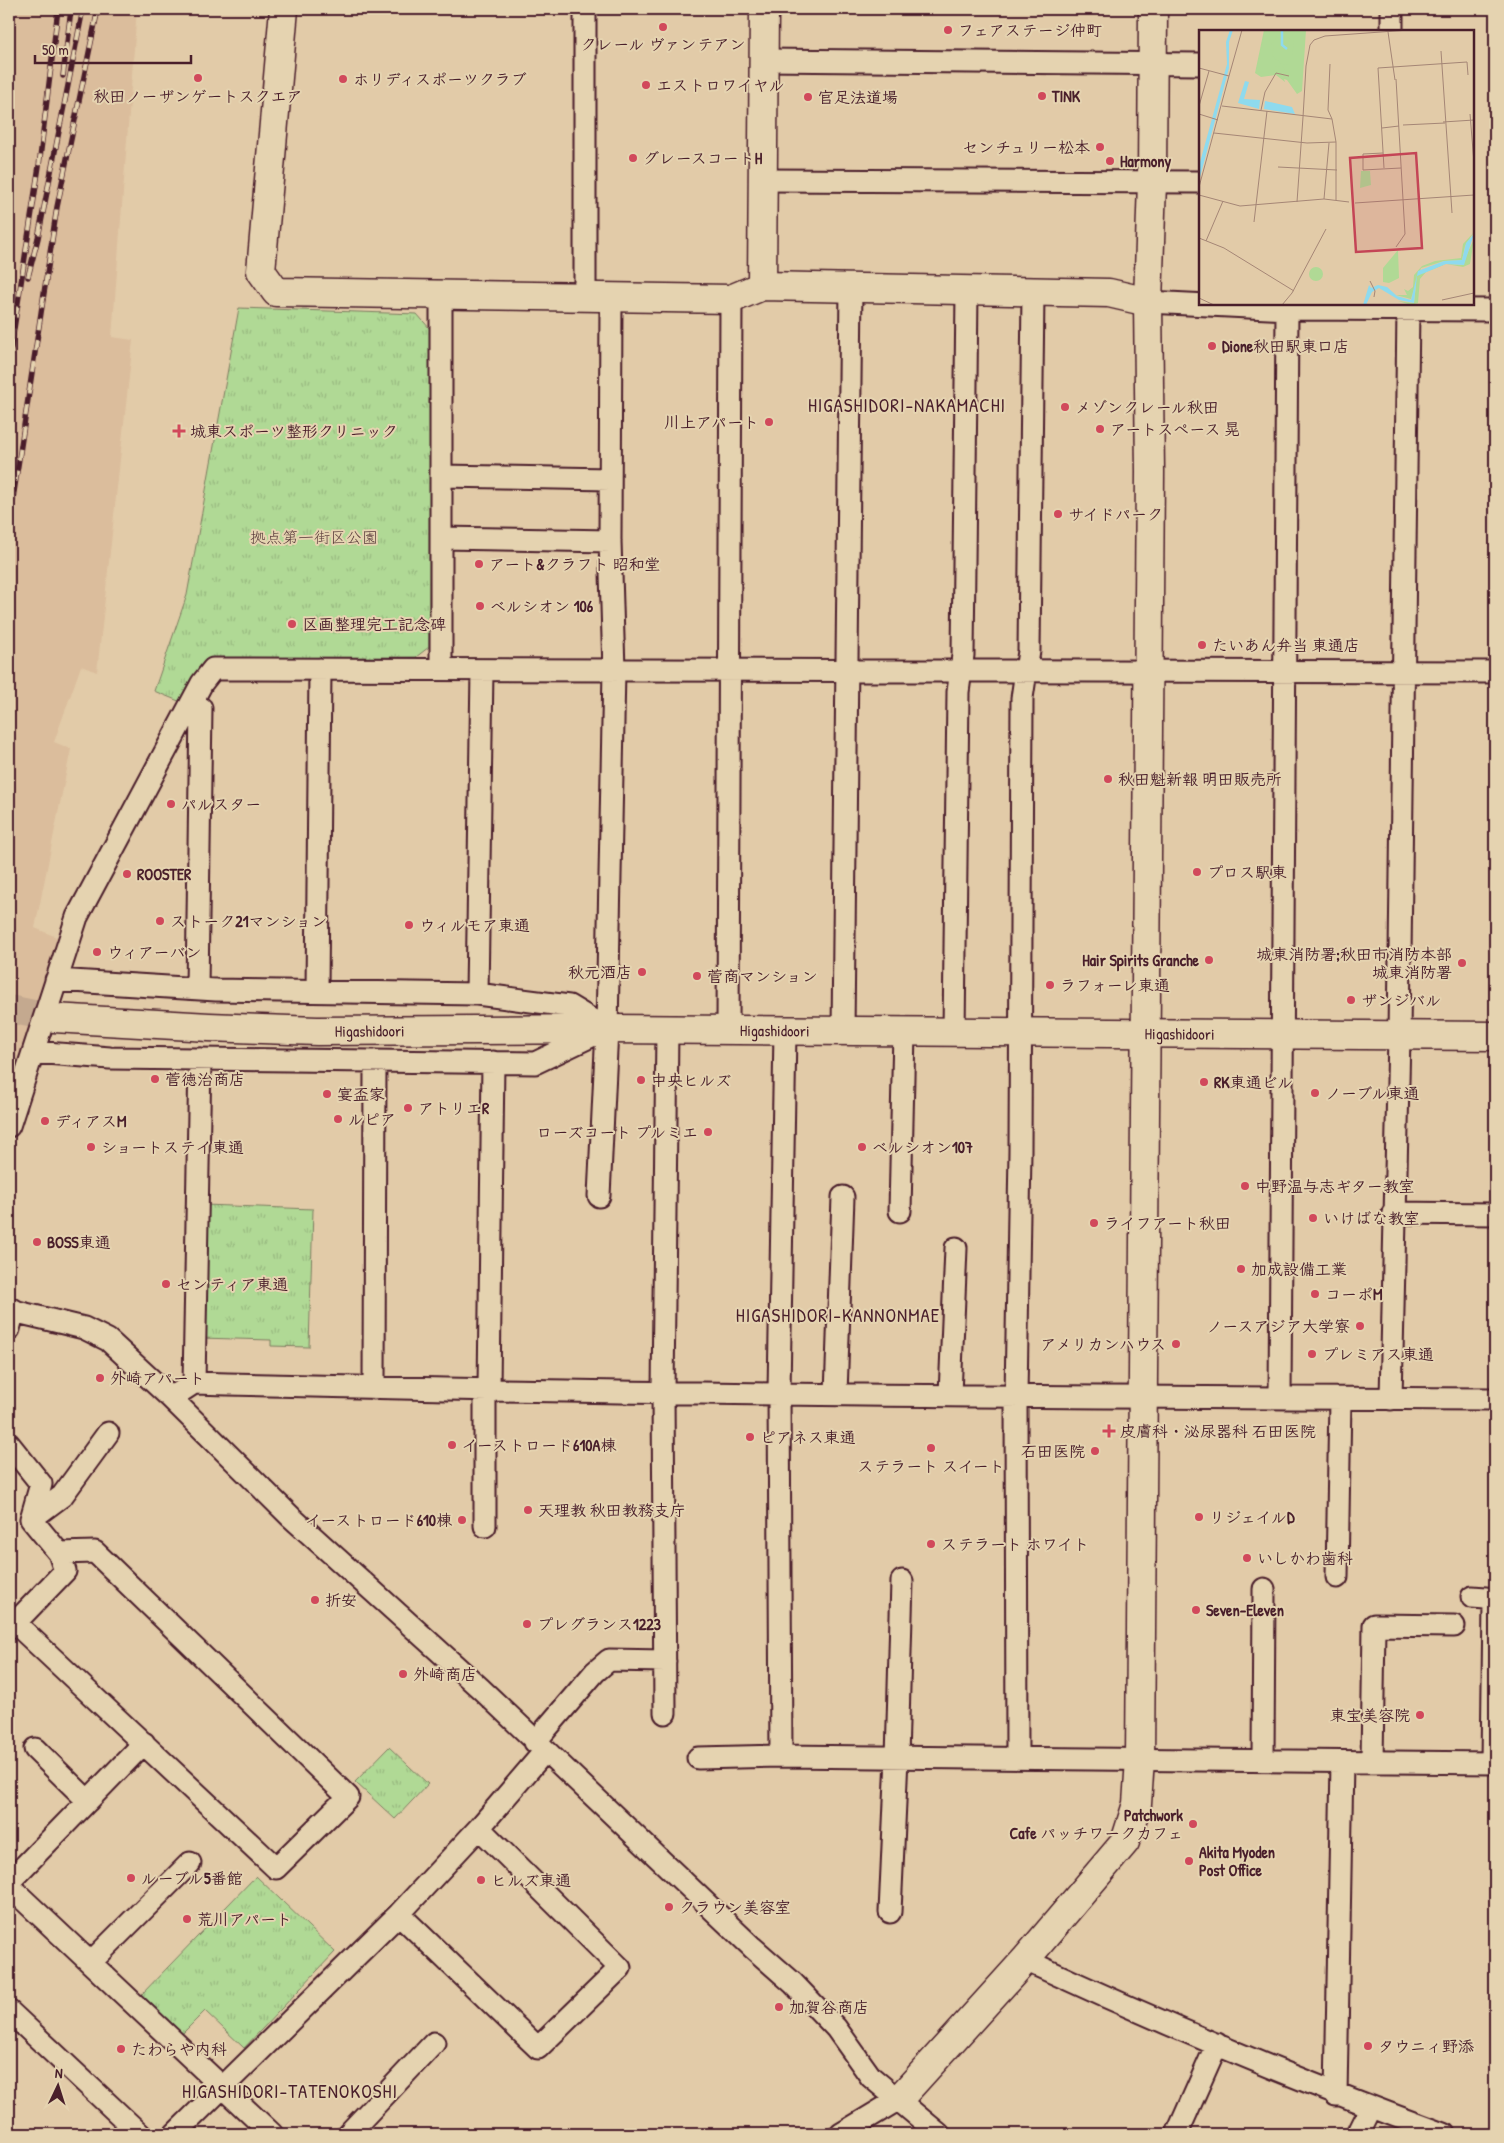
<svg xmlns="http://www.w3.org/2000/svg" width="1504" height="2143" viewBox="0 0 1504 2143" font-family="'Patrick Hand','Klee One',sans-serif">
<style>
.built{fill:#dbbd9c}
.grass{fill:url(#grass-tufts);stroke:#7d7c60}
.lines{fill:none;stroke-linecap:round;stroke-linejoin:round}
.secondary-tunnel{stroke:#c4a98f;stroke-width:28;stroke-dasharray:28 14;stroke-linecap:butt}
.street-casing{stroke:#4a1f2b;stroke-width:25}
.secondary-casing{stroke:#4a1f2b;stroke-width:31}
.street{stroke:#e5d3b0;stroke-width:21}
.secondary{stroke:#e5d3b0;stroke-width:28}
.rail-casing{stroke:#4a1f2b;stroke-width:5.5}
.rail{stroke:#e5d3b0;stroke-width:4;stroke-dasharray:11;stroke-linecap:butt}
.poi-dot{fill:#d1495b;stroke:#e5d3b0;stroke-width:2}
.labels{text-anchor:middle;stroke-width:4;stroke-linejoin:round;paint-order:stroke}
.poi-label{font-size:16px;font-weight:bold;fill:#4a1f2b;stroke:#e5d3b0;text-anchor:start}
.park-label{font-size:16px;fill:#593b3b;stroke:#e5d3b0}
.street-label{font-size:16px;fill:#4a1f2b;stroke:#e5d3b0}
.quarter-label{font-size:19px;letter-spacing:1px;fill:#4a1f2b;stroke:#e5d3b0}
.inset-river{fill:none;stroke:#8edaee;stroke-width:2.5}
.inset-road{fill:none;stroke:#a58676;stroke-width:1}
.view{fill:#c44556;fill-opacity:0.15;stroke:#c44556;stroke-width:2.5}
.inset-edge{fill:none;stroke:#4a1f2b;stroke-width:2.5}
</style>
<defs>
<pattern id="grass-tufts" width="24" height="20" patternUnits="userSpaceOnUse" patternTransform="scale(1.25)"><rect width="24" height="20" fill="#b0d995"/><path d="M3 7l-1-3M5 7V3M7 7l1-3M15 17l-1-3M17 17v-4M19 17l1-3" fill="none" stroke="#99ba81"/></pattern>
</defs>
<rect width="100%" height="100%" fill="#e2cba8"/>
<filter id="ink" filterUnits="userSpaceOnUse"><feTurbulence type="fractalNoise" baseFrequency=".02" numOctaves="2"/><feDisplacementMap in="SourceGraphic" scale="10" xChannelSelector="R" yChannelSelector="G"/><feConvolveMatrix kernelMatrix="1 2 1 2 8 2 1 2 1" color-interpolation-filters="sRGB"/></filter>
<g filter="url(#ink)">
<!-- built -->
<path class="built" d="M9 9H137L112 337 133 340 97 672 81 666 54 742 71 749 35 928 61 939 9 1109Z"/>
<!-- grass -->
<path class="grass" d="M239 308 417 314 430 329 429 647 416 657 212 658 202 671 186 704 154 691 187 595Z
M204 1205 313 1209 309 1347 271 1346V1340L200 1338Z
M389 1747 428 1784 395 1819 355 1782Z
M256 1876 335 1952 244 2048 205 2011 181 2035 140 1996Z"/>
<g class="lines">
<!-- secondary-tunnel -->
<path class="secondary-tunnel" d="M9 1009 54 1018"/>
<defs>
<path id="street" d="M1392 31V9
M764 60 1200 64
M764 180 1200 182
M585 297V9
M1148 302 1287 309 1495 310
M441 476 610 479
M441 538 610 541
M441 669V296
M191 704 201 708 197 988
M56 980 216 990 477 994 569 1006 607 1029
M317 991 320 669
M477 994 482 671
M728 1031 731 299
M785 1031 779 1392 781 1756 1495 1763
M843 1031 851 288
M954 1033 958 692 963 655 967 291
M33 1052 110 1058 535 1063 604 1030
M9 1126 77 917 202 683 213 669 1495 672
M599 1196 607 1029 614 670 610 541 611 297
M900 1211 904 1032
M1393 1213 1495 1214
M9 1310 84 1328 108 1340 171 1398 291 1517 481 1689 752 1947 793 1983 836 2028 871 2077 939 2134
M9 1329 14 1310
M194 1383 200 1059
M374 1388 375 1061
M489 1389 493 1062
M836 1394 843 1197
M950 1395 956 1248
M171 1398 194 1383C627 1395 1061 1397 1495 1399
M1280 1398 1287 309
M1391 1399 1399 1036 1408 309
M9 1444 41 1484 31 1519 59 1553 95 1552 348 1797 276 1868 15 1623 65 1571 59 1553
M31 1519 62 1496 108 1433
M485 1526V1389
M1337 1577 1340 1399
M1472 1597 1486 1598 1494 1603 1492 1763
M665 1713 663 1391 667 1030
M535 1742 595 1672 609 1660 665 1661
M35 1749 88 1801
M1017 1757 1016 1396 1020 1151 1022 698 1029 651 1033 292
M698 1758 781 1756
M1263 1760 1264 1589
M1372 1762 1374 1625 1454 1626
M9 1882 144 1743
M9 1886 272 2134
M890 1912 897 1758 902 1581
M399 1914 538 2048 620 1968 479 1828
M1025 1960C1163 2024 1302 2082 1444 2134
M91 1962 190 1863
M9 2011 140 2134
M1336 2095 1342 1762
M175 2134 399 1914 479 1828 545 1751
M348 2134 434 2043
M841 2134 899 2099
M1177 2134 1217 2044
M1358 2134 1371 2108"/>
<g id="secondary">
<path d="M284 9 261 271 276 292 731 299 762 286 1109 293 1148 302"/>
<path d="M762 286 764 9"/>
<path id="s1" d="M54 1018 209 1027 317 1031 607 1029 1495 1036"/>
<path d="M899 2099 1025 1960 1125 1842 1137 1804 1140 1759 1150 472 1148 302 1152 182 1153 9"/>
</g>
</defs>
<!-- street casing -->
<use href="#street" class="street-casing"/>
<!-- secondary casing -->
<use href="#secondary" class="secondary-casing"/>
<!-- street -->
<use href="#street" class="street"/>
<!-- secondary -->
<use href="#secondary" class="secondary"/>
<defs>
<path id="rail" d="M63 76 71 9
M28 277 38 238 83 9
M9 361 39 166 58 9
M9 525 57 207 98 9"/>
</defs>
<!-- rail casing -->
<use href="#rail" class="rail-casing"/>
<!-- rail -->
<use href="#rail" class="rail"/>
</g>
</g>
<!-- markers -->
<g class="poi-dot">
<circle cx="663" cy="27" r="5"/>
<circle cx="948" cy="30" r="5"/>
<circle cx="198" cy="78" r="5"/>
<circle cx="343" cy="79" r="5"/>
<circle cx="646" cy="85" r="5"/>
<circle cx="1042" cy="96" r="5"/>
<circle cx="808" cy="97" r="5"/>
<circle cx="1100" cy="147" r="5"/>
<circle cx="633" cy="158" r="5"/>
<circle cx="1110" cy="161" r="5"/>
<circle cx="1212" cy="346" r="5"/>
<circle cx="1065" cy="407" r="5"/>
<circle cx="769" cy="422" r="5"/>
<circle cx="1100" cy="429" r="5"/>
<path d="M176.5 423.5h5v5h5v5h-5v5h-5v-5h-5v-5h5z"/>
<circle cx="1058" cy="514" r="5"/>
<circle cx="479" cy="564" r="5"/>
<circle cx="480" cy="606" r="5"/>
<circle cx="292" cy="624" r="5"/>
<circle cx="1202" cy="645" r="5"/>
<circle cx="1108" cy="779" r="5"/>
<circle cx="171" cy="804" r="5"/>
<circle cx="1197" cy="872" r="5"/>
<circle cx="127" cy="874" r="5"/>
<circle cx="160" cy="921" r="5"/>
<circle cx="409" cy="925" r="5"/>
<circle cx="97" cy="952" r="5"/>
<circle cx="1209" cy="960" r="5"/>
<circle cx="1462" cy="963" r="5"/>
<circle cx="642" cy="972" r="5"/>
<circle cx="697" cy="976" r="5"/>
<circle cx="1050" cy="985" r="5"/>
<circle cx="1351" cy="1000" r="5"/>
<circle cx="155" cy="1079" r="5"/>
<circle cx="641" cy="1080" r="5"/>
<circle cx="1204" cy="1082" r="5"/>
<circle cx="1315" cy="1093" r="5"/>
<circle cx="327" cy="1094" r="5"/>
<circle cx="408" cy="1108" r="5"/>
<circle cx="338" cy="1119" r="5"/>
<circle cx="45" cy="1121" r="5"/>
<circle cx="708" cy="1132" r="5"/>
<circle cx="91" cy="1147" r="5"/>
<circle cx="862" cy="1147" r="5"/>
<circle cx="1245" cy="1186" r="5"/>
<circle cx="1313" cy="1218" r="5"/>
<circle cx="1094" cy="1223" r="5"/>
<circle cx="37" cy="1242" r="5"/>
<circle cx="1241" cy="1269" r="5"/>
<circle cx="166" cy="1284" r="5"/>
<circle cx="1315" cy="1294" r="5"/>
<circle cx="1360" cy="1326" r="5"/>
<circle cx="1176" cy="1344" r="5"/>
<circle cx="1312" cy="1354" r="5"/>
<circle cx="100" cy="1378" r="5"/>
<path d="M1106.5 1423.5h5v5h5v5h-5v5h-5v-5h-5v-5h5z"/>
<circle cx="750" cy="1437" r="5"/>
<circle cx="452" cy="1445" r="5"/>
<circle cx="931" cy="1448" r="5"/>
<circle cx="1095" cy="1451" r="5"/>
<circle cx="528" cy="1510" r="5"/>
<circle cx="1199" cy="1517" r="5"/>
<circle cx="462" cy="1520" r="5"/>
<circle cx="931" cy="1544" r="5"/>
<circle cx="1247" cy="1558" r="5"/>
<circle cx="315" cy="1600" r="5"/>
<circle cx="1196" cy="1610" r="5"/>
<circle cx="527" cy="1624" r="5"/>
<circle cx="403" cy="1674" r="5"/>
<circle cx="1420" cy="1715" r="5"/>
<circle cx="1193" cy="1824" r="5"/>
<circle cx="1189" cy="1861" r="5"/>
<circle cx="131" cy="1878" r="5"/>
<circle cx="481" cy="1880" r="5"/>
<circle cx="669" cy="1907" r="5"/>
<circle cx="187" cy="1919" r="5"/>
<circle cx="779" cy="2007" r="5"/>
<circle cx="1368" cy="2046" r="5"/>
<circle cx="121" cy="2049" r="5"/>
</g>
<g class="labels">
<!-- poi labels -->
<g class="poi-label">
<text x="958" y="36">フェアステージ仲町</text>
<text x="663" y="50" text-anchor="middle">クレール ヴァンテアン</text>
<text x="353" y="85">ホリディスポーツクラブ</text>
<text x="656" y="91">エストロワイヤル</text>
<text x="198" y="102" text-anchor="middle">秋田ノーザンゲートスクエア</text>
<text x="1052" y="102">TINK</text>
<text x="818" y="103">官足法道場</text>
<text x="1090" y="153" text-anchor="end">センチュリー松本</text>
<text x="643" y="164">グレースコートH</text>
<text x="1120" y="167">Harmony</text>
<text x="1222" y="352">Dione秋田駅東口店</text>
<text x="1075" y="413">メゾンクレール秋田</text>
<text x="759" y="428" text-anchor="end">川上アパート</text>
<text x="1110" y="435">アートスペース 晃</text>
<text x="190" y="437">城東スポーツ整形クリニック</text>
<text x="1068" y="520">サイドパーク</text>
<text x="489" y="570">アート&amp;クラフト 昭和堂</text>
<text x="490" y="612">ベルシオン 106</text>
<text x="302" y="630">区画整理完工記念碑</text>
<text x="1212" y="651">たいあん弁当 東通店</text>
<text x="1118" y="785">秋田魁新報 明田販売所</text>
<text x="181" y="810">パルスター</text>
<text x="1207" y="878">プロス駅東</text>
<text x="137" y="880">ROOSTER</text>
<text x="170" y="927">ストーク21マンション</text>
<text x="419" y="931">ウィルモア東通</text>
<text x="107" y="958">ウィアーバン</text>
<text x="1452" y="960" text-anchor="end">城東消防署;秋田市消防本部<tspan x="1452" dy="18">城東消防署</tspan></text>
<text x="1199" y="966" text-anchor="end">Hair Spirits Granche</text>
<text x="632" y="978" text-anchor="end">秋元酒店</text>
<text x="707" y="982">菅商マンション</text>
<text x="1060" y="991">ラフォーレ東通</text>
<text x="1361" y="1006">ザンジバル</text>
<text x="165" y="1085">菅徳治商店</text>
<text x="651" y="1086">中央ヒルズ</text>
<text x="1214" y="1088">RK東通ビル</text>
<text x="1325" y="1099">ノーブル東通</text>
<text x="337" y="1100">宴盃家</text>
<text x="418" y="1114">アトリエR</text>
<text x="348" y="1125">ルピア</text>
<text x="55" y="1127">ディアスM</text>
<text x="698" y="1138" text-anchor="end">ローズコート プルミエ</text>
<text x="101" y="1153">ショートステイ東通</text>
<text x="872" y="1153">ベルシオン107</text>
<text x="1255" y="1192">中野温与志ギター教室</text>
<text x="1323" y="1224">いけばな教室</text>
<text x="1104" y="1229">ライフアート秋田</text>
<text x="47" y="1248">BOSS東通</text>
<text x="1251" y="1275">加成設備工業</text>
<text x="176" y="1290">センティア東通</text>
<text x="1325" y="1300">コーポM</text>
<text x="1350" y="1332" text-anchor="end">ノースアジア大学寮</text>
<text x="1166" y="1350" text-anchor="end">アメリカンハウス</text>
<text x="1322" y="1360">プレミアス東通</text>
<text x="110" y="1384">外崎アパート</text>
<text x="1120" y="1437">皮膚科・泌尿器科 石田医院</text>
<text x="760" y="1443">ピアネス東通</text>
<text x="462" y="1451">イーストロード610A棟</text>
<text x="1085" y="1457" text-anchor="end">石田医院</text>
<text x="931" y="1472" text-anchor="middle">ステラート スイート</text>
<text x="538" y="1516">天理教 秋田教務支庁</text>
<text x="1209" y="1523">リジェイルD</text>
<text x="452" y="1526" text-anchor="end">イーストロード610棟</text>
<text x="941" y="1550">ステラート ホワイト</text>
<text x="1257" y="1564">いしかわ歯科</text>
<text x="325" y="1606">折安</text>
<text x="1206" y="1616">Seven-Eleven</text>
<text x="537" y="1630">プレグランス1223</text>
<text x="413" y="1680">外崎商店</text>
<text x="1410" y="1721" text-anchor="end">東宝美容院</text>
<text x="1183" y="1821" text-anchor="end">Patchwork<tspan x="1183" dy="18">Cafe パッチワークカフェ</tspan></text>
<text x="1199" y="1858">Akita Myoden<tspan x="1199" dy="18">Post Office</tspan></text>
<text x="141" y="1884">ルーブル5番館</text>
<text x="491" y="1886">ヒルズ東通</text>
<text x="679" y="1913">クラウン美容室</text>
<text x="197" y="1925">荒川アパート</text>
<text x="789" y="2013">加賀谷商店</text>
<text x="1378" y="2052">タウニィ野添</text>
<text x="131" y="2055">たわらや内科</text>
</g>
<!-- park labels -->
<g class="park-label">
<text x="314" y="543">拠点第一街区公園</text>
</g>
<!-- street labels -->
<g class="street-label">
<text dy="6" stroke="none"><textPath href="#s1" startOffset="316">Higashidoori</textPath></text>
<text dy="6" stroke="none"><textPath href="#s1" startOffset="721">Higashidoori</textPath></text>
<text dy="6" stroke="none"><textPath href="#s1" startOffset="1126">Higashidoori</textPath></text>
</g>
<!-- quarter labels -->
<g class="quarter-label">
<text x="907" y="412">HIGASHIDORI-NAKAMACHI</text>
<text x="838" y="1322">HIGASHIDORI-KANNONMAE</text>
<text x="290" y="2098">HIGASHIDORI-TATENOKOSHI</text>
</g>
</g>
<!-- overview -->
<g transform="translate(1199 30)">
<rect width="275" height="275" fill="#e2cba8"/>
<path d="M65 0H107L103 61 98 64 88 50 85 49 86 52 77 45 62 47 56 43ZM162 141H171L172 155 161 158ZM275 202 266 216 263 230 245 231 222 238 212 269 197 265H208L205 259 209 261 214 257 215 245 223 236 236 231 262 228 264 214ZM275 209 271 234 264 237 247 234 227 242 221 249 219 273 212 275 199 271 215 273 218 246 226 240 247 234 263 235ZM110 244a7 7 0 1 1 14 0a7 7 0 1 1-14 0Z" fill="#b0d995"/>
<path d="M66 0 71 1 70 11 72 0H93L95 12 93 26V10L82 1 72 15H75L73 26 83 34 90 35V46L84 37 76 36 72 40 83 43H57ZM199 220 200 248 190 253 184 252V238Z" fill="#b0d995"/>
<path d="M31 0H34L30 12V38L0 151V136L28 34 27 12ZM46 51 50 52 45 69 61 70 60 79 39 73ZM66 71 93 77 96 84 65 79ZM275 204 265 235 247 234 218 246 215 273 200 270 180 258 173 262 167 275H164L170 255 172 258 179 255 188 257 198 266 212 270 219 241 245 231 263 230 267 213Z" fill="#8edaee"/>
<path class="inset-river" d="M83 0V15L88 19"/>
<path class="inset-road" d="M189 2 196 50M242 21 253 183M131 34 129 80 133 89M0 38 30 46 0 157M30 46 43 0M0 76 10 41M23 76 133 89 137 112M62 80 66 62 77 43 90 46M0 84 19 90M271 84 275 133M104 87 107 36 111 15 115 10 126 6 210 0M244 92 275 90M204 95 246 93M183 98 200 96M15 103 108 113 137 112V170M184 123 164 124V140L202 138M79 137 138 140M185 138 179 38 268 32 269 45M0 165 41 176 125 169 150 172M125 169 130 113M98 172 104 87M156 173 275 165M55 192 68 81M0 208 25 218 95 261M7 211 24 171M197 217 206 204 197 49M171 251 176 261 175 267M0 268 15 275M243 270 275 263M83 275 93 263 127 199"/>
<path class="view" d="M217 123 223 218 157 222 151 128Z"/>
<rect width="275" height="275" class="inset-edge"/>
</g>
<!-- margin -->
<rect width="1504" height="2143" fill="none" stroke="#e5d3b0" stroke-width="30"/>
<rect x="15" y="15" width="1474" height="2113" fill="none" stroke="#4a1f2b" stroke-width="2" filter="url(#ink)"/>
<!-- north arrow -->
<g transform="translate(58 2086) rotate(4)" stroke="#e5d3b0" stroke-width="4" paint-order="stroke">
<path d="M0-4L9 19L0 12L-9 19Z" fill="#4a1f2b"/>
<text y="-8" font-size="14" font-weight="bold" text-anchor="middle" fill="#4a1f2b">N</text>
</g>
<!-- scale -->
<path d="M35 55v8h156v-8" fill="none" stroke="#4a1f2b" stroke-width="2.5"/>
<text x="42" y="55" font-size="15" fill="#4a1f2b" stroke="#e5d3b0" stroke-width="4" paint-order="stroke">50 m</text>
</svg>
